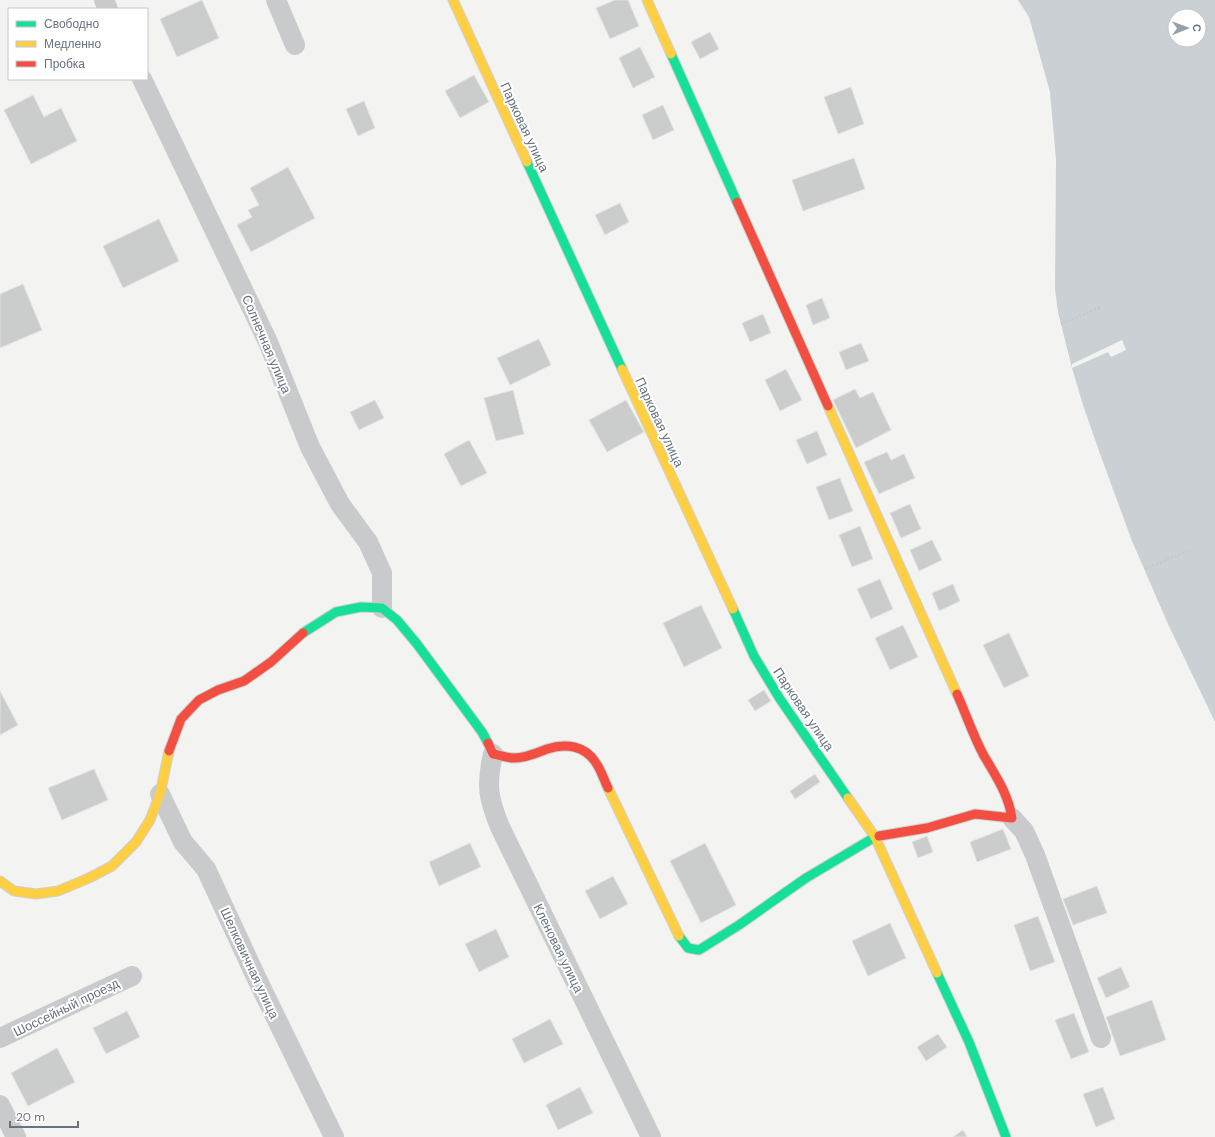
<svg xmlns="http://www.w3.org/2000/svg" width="1215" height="1137" viewBox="0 0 1215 1137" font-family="'DM Sans',sans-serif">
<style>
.water{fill:#cad0d3;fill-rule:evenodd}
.pier{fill:#f3f4f2}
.building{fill:#cbcdcd;stroke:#e2e3e2}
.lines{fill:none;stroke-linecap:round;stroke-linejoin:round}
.fast-casing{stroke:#cfd0d0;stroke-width:11}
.slow-casing{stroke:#cfd0d0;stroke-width:11}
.jam-casing{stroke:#cfd0d0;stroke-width:11}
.path{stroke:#c7c8c8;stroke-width:2.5;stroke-dasharray:2 2;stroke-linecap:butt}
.street{stroke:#c9cacc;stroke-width:20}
.fast{stroke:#16e098;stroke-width:9}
.slow{stroke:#ffcf43;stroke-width:9}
.jam{stroke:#f24e42;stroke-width:9}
.labels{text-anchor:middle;stroke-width:4;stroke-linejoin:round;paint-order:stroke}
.street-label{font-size:13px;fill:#667280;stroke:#fff}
</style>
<rect width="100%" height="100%" fill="#f3f4f2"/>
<!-- water -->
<path class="water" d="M1018 0H1215V722L1168 624 1132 541 1099 451 1083 405 1072 368 1058 312 1055 289 1056 160 1050 92 1029 17ZM1175 16H1199V40H1175Z"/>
<!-- pier -->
<path class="pier" d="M1122 340 1126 350 1111 357 1108 352 1072 368V364Z"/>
<!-- building -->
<path class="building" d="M202 0 219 38 177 57 160 19Z
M615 0H628L639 26 610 39 596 8Z
M710 32 719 49 700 59 691 42Z
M640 47 655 77 633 88 619 58Z
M474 75 489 102 460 118 445 91Z
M851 87 864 124 838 134 824 97Z
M33 95 44 117 61 108 77 141 31 164 4 110Z
M364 101 375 128 358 136 346 109Z
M663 105 674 130 653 140 642 115Z
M854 158 865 189 803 211 792 180Z
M288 167 315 218 251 252 237 225 252 217 248 210 259 205 250 188Z
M620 203 629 222 605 235 595 215Z
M159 219 179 261 123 288 103 246Z
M23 284 42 330 0 348V294Z
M822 298 830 318 813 325 806 305Z
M763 314 771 333 750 342 742 323Z
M539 339 551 365 510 385 497 358Z
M861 343 869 361 846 370 839 352Z
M786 369 802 400 780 411 765 380Z
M855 389 860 398 873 392 891 430 856 448 833 400Z
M513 390 524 434 496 441 484 398Z
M375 400 384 418 359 430 350 412Z
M626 400 644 432 607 452 589 420Z
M817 431 827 455 807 464 796 440Z
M469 440 487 473 461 486 444 454Z
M887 452 891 460 904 454 915 478 879 494 864 462Z
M840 478 853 511 829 520 816 487Z
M910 504 921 529 901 538 890 513Z
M860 526 873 559 852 567 839 535Z
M932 540 942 560 919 571 910 550Z
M880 579 893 609 871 619 857 589Z
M953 584 960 601 939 611 932 593Z
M701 605 722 648 684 667 663 623Z
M903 625 918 657 890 670 875 638Z
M1009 633 1029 676 1004 688 983 645Z
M764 690 771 701 755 711 748 700Z
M0 691 18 725 0 735Z
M94 769 108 800 62 820 48 788Z
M815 774 820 782 795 799 790 791Z
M1003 829 1011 849 977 862 970 842Z
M927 836 933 852 918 858 912 842Z
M470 843 481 867 439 886 429 862Z
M705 843 736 905 701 923 670 861Z
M613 876 628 904 600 919 585 891Z
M1097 886 1107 913 1073 925 1063 899Z
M1038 916 1055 962 1030 971 1014 925Z
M890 923 906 958 868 976 852 941Z
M496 929 509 957 479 972 465 944Z
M1121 967 1130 987 1106 998 1097 978Z
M1152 1000 1166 1040 1120 1056 1106 1017Z
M127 1011 140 1037 106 1054 93 1028Z
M1074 1013 1089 1052 1071 1059 1055 1020Z
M550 1019 563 1044 524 1063 512 1039Z
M938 1034 947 1047 926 1061 917 1047Z
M57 1048 75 1082 28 1106 11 1073Z
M580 1087 593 1113 558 1130 546 1105Z
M1103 1087 1115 1119 1096 1127 1083 1094Z
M963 1130 967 1137H953Z"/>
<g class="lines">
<defs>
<path id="fast" d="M671 54 737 202
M527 162 622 369
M733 609 754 656 780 699 848 798
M303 633 336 612 361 607 382 608 397 620 417 644 482 732 488 743
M679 936 688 948 699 950 739 925 806 878 875 837 879 836
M937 973 969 1042 1006 1137"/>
<path id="slow" d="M453 0 527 162
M647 0 671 54
M622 369 733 609
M828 406 957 694
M608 788 679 936
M848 798 875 837 937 973
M0 881 14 891 36 894 58 891 89 878 112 866 136 842 150 820 160 794 169 751"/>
<path id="jam" d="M737 202 828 406
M488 743 493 754C500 755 507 758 514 758 526 758 537 753 547 749 565 743 585 745 596 763 601 770 604 780 608 788
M169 751 181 719 199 700 218 690 244 681 271 662 303 633
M879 836 927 828 975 814 1012 818C1008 793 995 775 983 754 973 735 966 714 957 694"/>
</defs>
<!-- fast casing -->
<use href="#fast" class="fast-casing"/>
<!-- slow casing -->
<use href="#slow" class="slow-casing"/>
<!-- jam casing -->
<use href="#jam" class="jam-casing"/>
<!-- path -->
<path class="path" d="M1061 324 1101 307
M1145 569 1190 550"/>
<!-- street -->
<path class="street" d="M104 0 108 9
M276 0 295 45
M142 79 268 342 310 447 340 504 368 542 382 573V608
M493 754C486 785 488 798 500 827L651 1137
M160 794 183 842 206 869 257 979 334 1137
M1012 818 1024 831 1035 855 1101 1038
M0 1038 132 976
M0 1105 16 1137"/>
<!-- fast -->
<use href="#fast" class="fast"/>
<!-- slow -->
<use href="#slow" class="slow"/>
<!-- jam -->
<use href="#jam" class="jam"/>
</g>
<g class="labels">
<!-- street labels -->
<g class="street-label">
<text transform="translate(525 127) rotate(65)" y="5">Парковая улица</text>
<text transform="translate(267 344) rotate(67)" y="5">Солнечная улица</text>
<text transform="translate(660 422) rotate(65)" y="5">Парковая улица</text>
<text transform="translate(804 709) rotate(56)" y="5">Парковая улица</text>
<text transform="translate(559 948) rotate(64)" y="5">Кленовая улица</text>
<text transform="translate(250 963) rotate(65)" y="5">Шелковичная улица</text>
<text transform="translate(66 1007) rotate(-26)" y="5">Шоссейный проезд</text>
</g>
</g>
<!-- legend -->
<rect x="8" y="8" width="140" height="72" fill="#ffffff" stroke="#c2c7cc"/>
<rect x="16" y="21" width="20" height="6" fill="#16e098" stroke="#c2c7cc"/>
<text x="44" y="28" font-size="12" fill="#667280">Свободно</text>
<rect x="16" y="41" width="20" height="6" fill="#ffcf43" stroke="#c2c7cc"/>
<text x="44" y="48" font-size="12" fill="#667280">Медленно</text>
<rect x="16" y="61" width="20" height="6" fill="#f24e42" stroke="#c2c7cc"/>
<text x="44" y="68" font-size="12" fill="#667280">Пробка</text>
<!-- north arrow -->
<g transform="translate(1187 28) rotate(89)"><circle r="19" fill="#ffffff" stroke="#c2c7cc"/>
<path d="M0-3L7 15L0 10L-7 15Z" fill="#97a0a8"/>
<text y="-6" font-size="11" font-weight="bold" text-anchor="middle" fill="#667280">С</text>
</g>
<!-- scale -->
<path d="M10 1121v6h68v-6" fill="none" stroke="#667280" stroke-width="2"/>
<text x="16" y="1121" font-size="12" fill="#667280" stroke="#ffffff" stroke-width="3" paint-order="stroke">20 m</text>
</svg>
